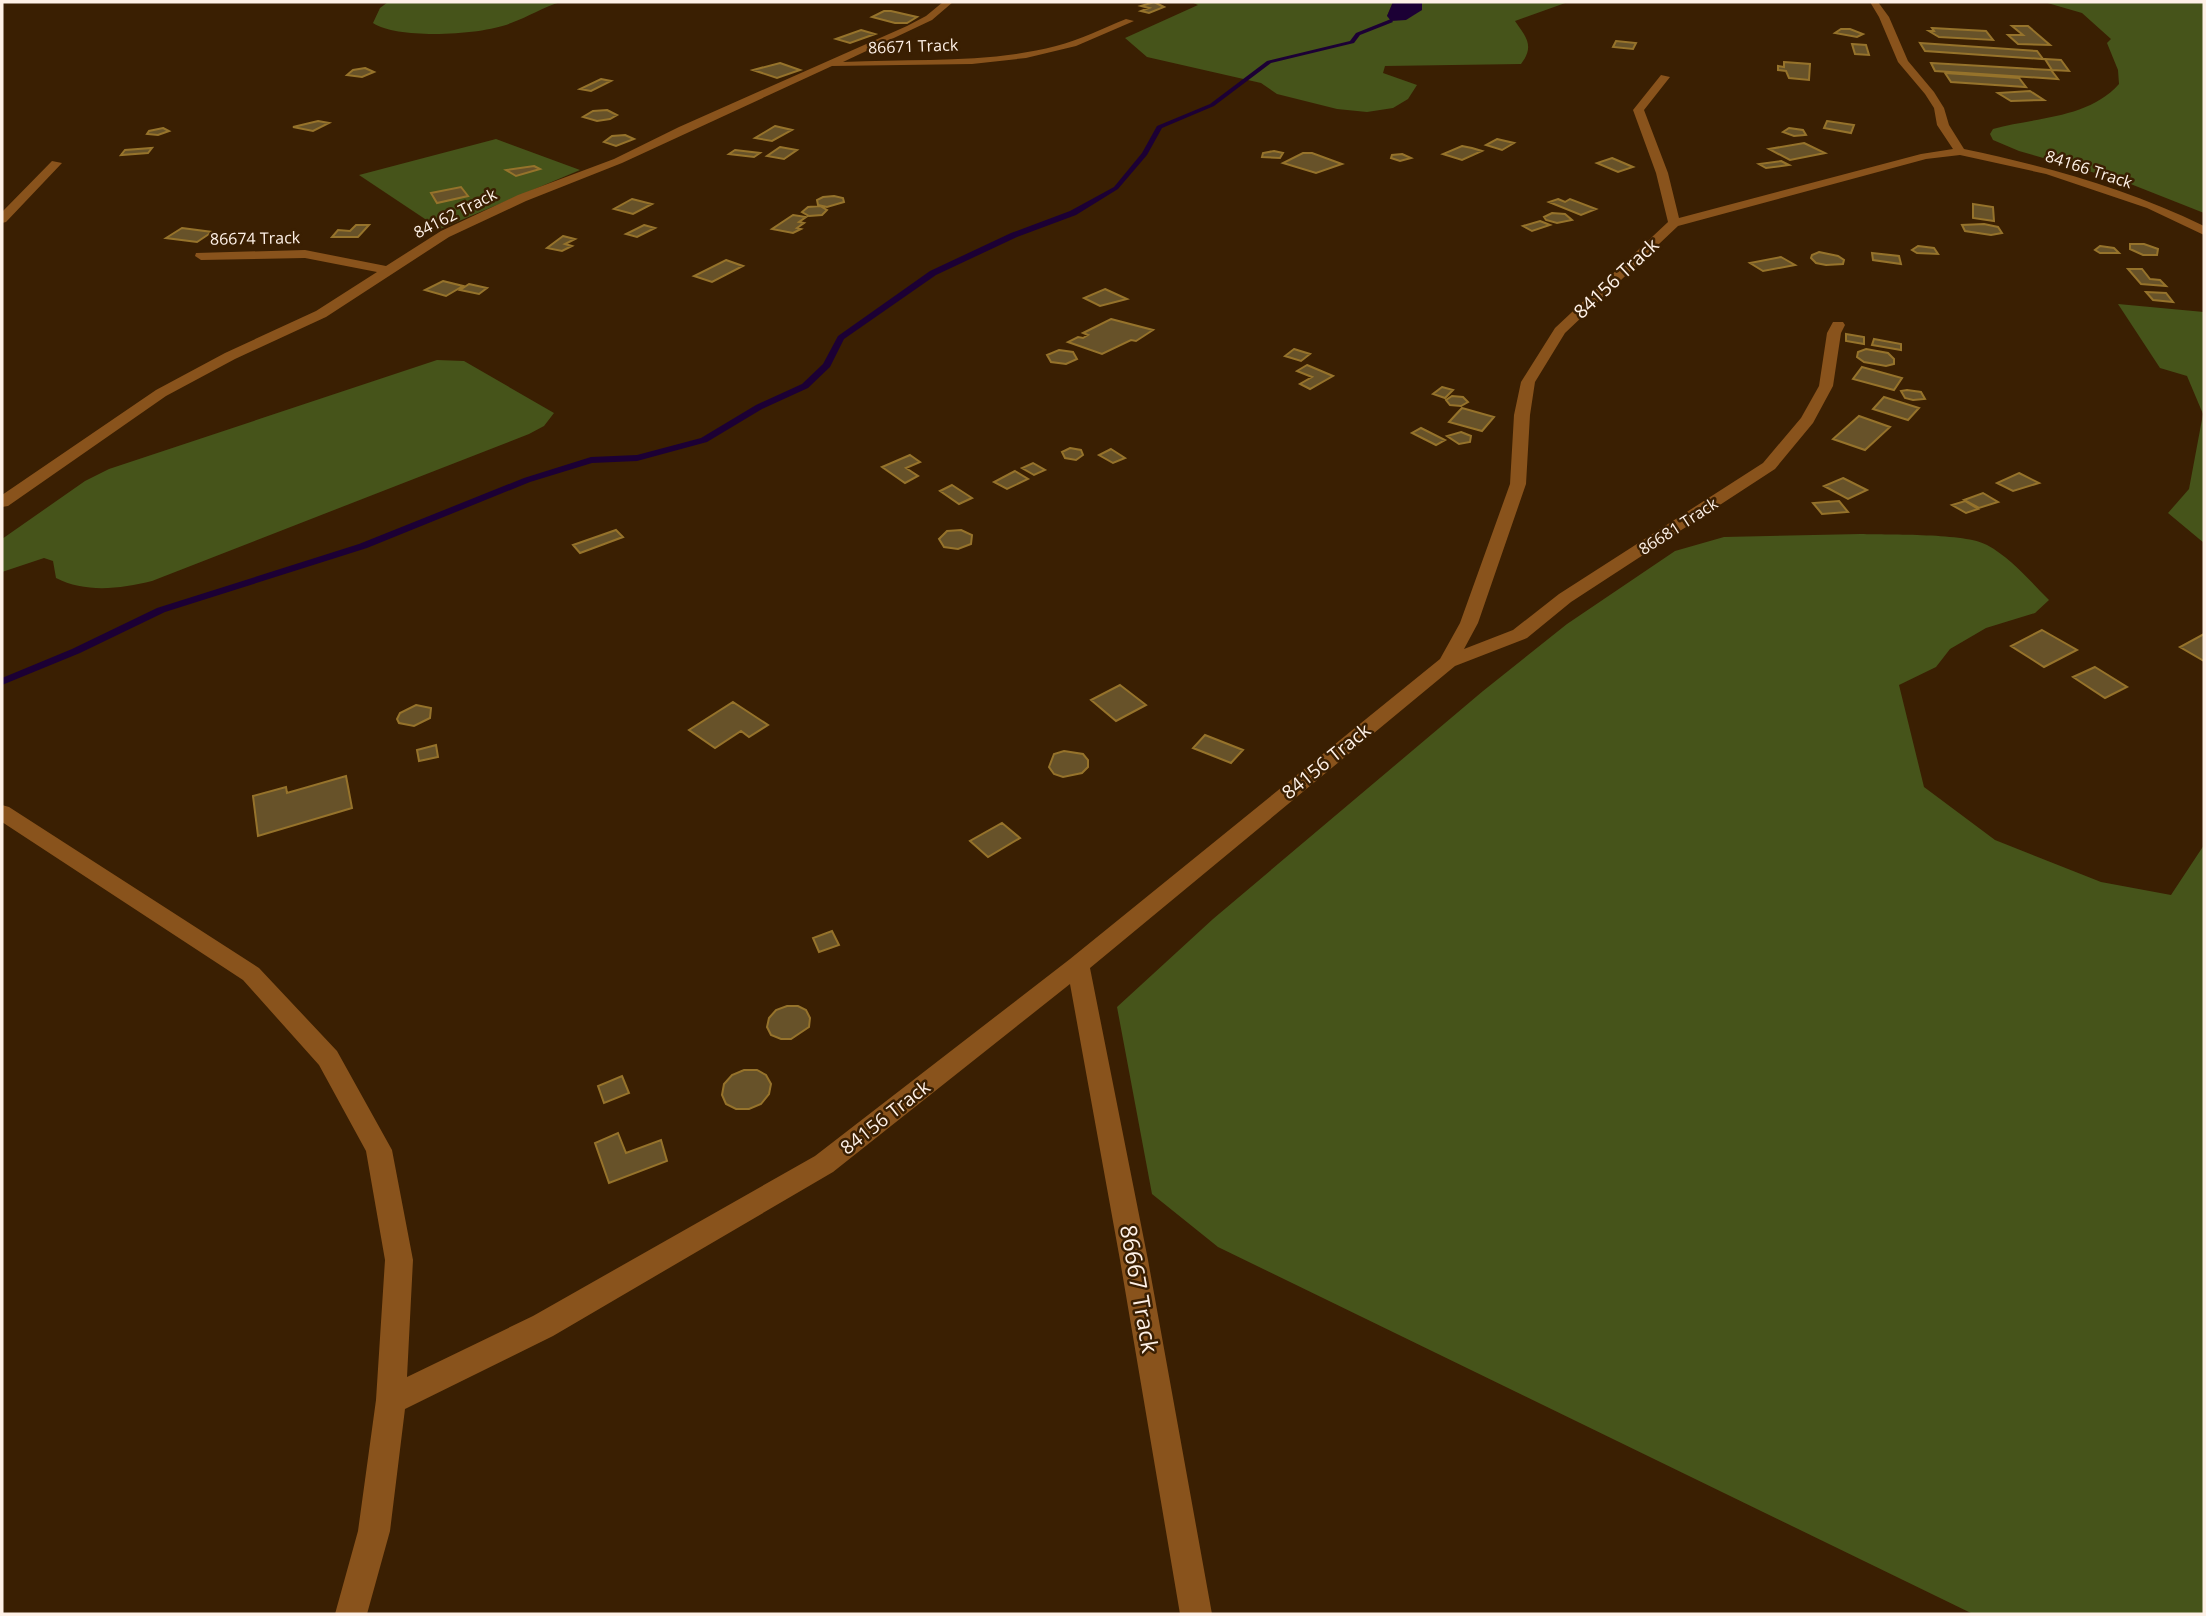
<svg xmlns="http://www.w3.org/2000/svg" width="2206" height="1616" viewBox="0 0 2206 1616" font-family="'Open Sans',sans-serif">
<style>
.green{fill:#46541a}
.water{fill:#1c0035}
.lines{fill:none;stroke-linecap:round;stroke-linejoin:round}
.stream{fill:#1c0035;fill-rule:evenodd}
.building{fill:#675229;stroke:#96732b;stroke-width:2}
.minor{fill:#89531c;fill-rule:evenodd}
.labels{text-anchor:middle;stroke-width:5;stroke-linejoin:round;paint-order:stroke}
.far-street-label{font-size:16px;fill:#fef1e7;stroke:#3a1f02}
.street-label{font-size:19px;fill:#fef1e7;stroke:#3a1f02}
.near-street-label{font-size:23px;fill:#fef1e7;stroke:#3a1f02}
</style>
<rect width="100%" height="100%" fill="#3a1f02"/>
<!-- green -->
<path class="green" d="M388 2H561C543 7 528 17 511 23 482 35 399 40 373 23L380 8Z
M1191 2H1393L1387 16 1422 10V2H1568L1515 21C1526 37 1535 46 1521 64L1385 66 1383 73 1417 85 1408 99 1393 108 1367 112 1337 109 1277 94 1261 83 1147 57 1125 38 1198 5Z
M2044 2H2204V213L2123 181 2019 151 1993 140 1990 134 1993 129C2035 117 2088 119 2119 84L2118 70 2107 43 2111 39 2082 13Z
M496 139 580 170 440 229 359 175Z
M2118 304 2204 312V543L2168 513 2189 489 2203 414 2187 376 2160 368Z
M437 360 464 361 554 413 544 426 529 434 152 581C120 589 85 593 56 578L53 561 44 558 2 572V539L85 481 109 469Z
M1861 534C1889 535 1966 533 1987 545 2011 558 2030 581 2049 600L2035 613 1986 628 1950 649 1936 667 1899 685 1924 787 1995 840 2101 882 2171 895 2204 845V1614H1973L1218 1247 1152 1194 1117 1007 1213 919 1483 691 1567 624 1675 551 1724 537Z"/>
<!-- water -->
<path class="water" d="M1393 2H1422V10L1406 20 1391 21 1387 16Z"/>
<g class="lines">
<!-- stream -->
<path class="stream" d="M1391 19 1393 22 1360 35 1354 43 1271 63 1214 106 1162 128 1147 155 1118 189 1076 215 1017 237 936 275 844 339 830 367 808 388 762 409 707 442 637 461 592 463 530 482 367 548 165 612 80 653 2 685V678L72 649 157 608 359 544 524 478 591 457 637 455 701 438 756 405 802 384 823 364 838 336 930 271 1011 233 1070 211 1114 187 1142 153 1157 126 1210 104 1267 61 1350 41 1356 33Z"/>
</g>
<!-- building -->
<path class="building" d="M1154 2 1164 7 1149 13 1141 11 1149 8 1141 6Z
M884 11H891L917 17 907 23H895L872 17Z
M2012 26H2028L2050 45 2018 44 2008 35H2023Z
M1932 28 1986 31 1993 40 1939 37 1929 31H1934Z
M1841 29H1850L1863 34 1857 37 1835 33Z
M861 30 875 34 850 43 836 39Z
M1616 41 1636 43 1633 49 1613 47Z
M1920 43 2037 51 2043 59 1925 51Z
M1852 44 1866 45 1869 55 1855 54Z
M2045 59 2061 60 2069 71 2052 70Z
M1784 62 1810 64 1809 80 1789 78 1786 71 1778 70V66L1784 67Z
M780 63 800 70 777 78 753 70Z
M1931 63 2051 70 2058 79 1935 71Z
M365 68 374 72 362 77 347 75 353 70Z
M1945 73 2019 78 2026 87 1951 82Z
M601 79 611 81 591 91 580 89Z
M2030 91 2044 100 2011 101 1998 93Z
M607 110 617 115 610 119 597 121 583 117 593 111Z
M318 121 329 123 313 131 293 127Z
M1827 121 1854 125 1851 133 1824 128Z
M775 126 792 130 772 141 755 138Z
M163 128 169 131 158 135 147 134 149 131Z
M1789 128 1803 130 1806 135 1794 136 1783 132Z
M625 135 634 139 616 146 604 142 612 136Z
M1497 139 1514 143 1502 150 1486 145Z
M1804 143 1825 153 1790 160 1769 149Z
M1462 146 1472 148 1482 151 1462 160 1443 154Z
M780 147 797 150 784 159 767 156Z
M152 148 148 153 121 155 125 150Z
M735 150 760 153 754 157 729 154Z
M1274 151 1283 153 1280 158 1262 157 1263 153Z
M1303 153H1312L1342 164 1316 173 1283 163Z
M1402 154 1411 158 1400 161 1391 158 1392 155Z
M1612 158 1633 167 1618 172 1597 163Z
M1781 161 1789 165 1766 168 1759 164Z
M534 166 540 169 516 176 506 170Z
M461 187 468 196 437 203 431 193Z
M834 196 843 198 844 202 827 207 818 205 817 200 823 197Z
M632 199 652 204 633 214 614 209Z
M1558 199 1565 202 1570 199 1596 209 1581 215 1549 202Z
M1973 204 1993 207 1994 221 1973 218Z
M820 206 827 210 822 215 809 216 802 212 808 207Z
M1552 213 1565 214 1572 220 1557 223 1546 220 1544 217Z
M793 215 806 217 799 222 804 223 797 228 801 229 793 233 772 229Z
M1540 221 1550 225 1532 231 1523 226Z
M1984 224 1998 227 2002 233 1991 235 1965 231 1962 225Z
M356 225H369L358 237H332L338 230 350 231Z
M644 225 655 228 637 237 626 234Z
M182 228 212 232 197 242 166 238Z
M563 236 575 239 565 244 572 246 562 251 547 248Z
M2130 244H2144L2158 249 2157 255H2143L2130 249Z
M1918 246 1934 248 1938 254 1917 253 1912 250Z
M2100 246 2114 248 2119 253H2100L2095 250Z
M1819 252 1838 256 1844 260 1843 264 1826 265 1816 263 1811 258 1812 255Z
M1872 253 1899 256 1901 264 1873 260Z
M1781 257 1795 265 1763 271 1750 263Z
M726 260 743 266 712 282 694 276Z
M2128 269H2142L2150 279 2160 280 2166 286 2141 284Z
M443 281 463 286 446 296 425 290Z
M469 284 487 288 479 294 460 290Z
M1105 289 1127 299 1100 306 1084 298Z
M2146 292 2166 293 2173 302 2153 300Z
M1111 319 1153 330 1136 341 1131 340 1102 354 1068 342 1078 337 1083 338 1088 335 1083 333Z
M1846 334 1864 337V344L1846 341Z
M1874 339 1901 344V350L1872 345Z
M1294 349 1310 354 1301 361 1285 356Z
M1866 349 1888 353 1894 359V364L1886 366 1864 362 1857 357 1858 352Z
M1059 350 1073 352 1077 359 1066 364 1051 362 1047 355Z
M1307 365 1333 376 1310 389 1300 384 1312 377 1297 371Z
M1862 367 1902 378 1894 390 1853 379Z
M1442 387 1453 390 1445 398 1433 394Z
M1907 390 1921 392 1925 399 1913 400 1905 398 1901 391Z
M1452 396 1463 397 1468 402 1461 406 1450 405 1446 400Z
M1884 397 1919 408 1908 420 1873 409Z
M1462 408 1494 417 1482 431 1449 422Z
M1859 416 1890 427 1865 450 1833 439Z
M1421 428 1445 440 1436 445 1412 433Z
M1461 432 1471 436 1470 442 1459 444 1447 436Z
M1070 448 1081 450 1083 455 1076 460 1065 458 1062 452Z
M1111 449 1125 458 1113 463 1099 455Z
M910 455 920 462 906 468 918 476 905 483 882 467Z
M1033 463 1045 470 1034 475 1022 468Z
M1015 471 1028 479 1007 489 994 482Z
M2019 473 2039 483 2013 491 1997 483Z
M1843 478 1867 490 1848 499 1824 486Z
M952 485 972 498 959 504 940 491Z
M1983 493 1998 502 1979 508 1964 500Z
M1839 501 1848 512 1822 514 1813 503Z
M1965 501 1978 509 1966 513 1952 505Z
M616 530 623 537 580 553 573 545Z
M961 530 972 535 971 544 958 549 944 547 939 539 947 531Z
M2042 630 2077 650 2044 667 2011 646Z
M2204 634V661L2180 647Z
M2095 667 2127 687 2105 698 2073 677Z
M1120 685 1146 705 1116 721 1091 700Z
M733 702 768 725 749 737 741 731 715 748 689 730Z
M416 705 431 708 430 718 414 726 399 723 397 719 400 713Z
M1205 735 1243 750 1231 763 1193 748Z
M436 745 438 757 419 761 417 750Z
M1064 751 1083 754 1088 760V767L1082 773 1063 777 1054 774 1049 767 1054 754Z
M346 776 352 808 258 836 253 796 286 787 287 793Z
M1002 823 1020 838 988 857 970 841Z
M832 931 839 945 819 952 813 938Z
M787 1006H798L806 1010 810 1018 809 1027 791 1039H781L771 1035 767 1027 769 1018 776 1010Z
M744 1070H757L766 1075 771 1084 769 1094 761 1104 749 1109H736L726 1104 722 1095 724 1084 732 1075Z
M622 1076 629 1093 604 1103 598 1086Z
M618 1133 626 1153 661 1140 667 1161 609 1183 595 1143Z"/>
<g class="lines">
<!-- minor -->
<path class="minor" d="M943 2H953L932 20 843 62C913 58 987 64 1056 46 1080 40 1103 28 1126 19L1134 21 1076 46 1026 58 972 64 832 66 622 163 526 201 449 237 326 317 235 359 166 396 8 506 2 507V495L156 390 225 353 316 311 377 272 305 258 201 260 195 256 196 253 305 250 386 266 441 231 518 195 614 159 679 127 907 26 926 16Z
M1870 2H1878L1889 17 1908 61 1934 92 1944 108 1949 125 1964 149C2049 167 2126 188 2204 226V235L2147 208 2046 174 1960 155 1926 159 1678 226 1565 333 1535 382 1530 415 1526 484 1478 623 1464 649 1513 630 1559 594 1763 463 1801 418 1819 386 1827 333 1833 322H1843L1845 325 1841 333 1833 386 1813 423 1775 469 1571 602 1527 638 1455 666 1090 968 1148 1260 1212 1614H1180L1120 1260 1070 984 833 1172 553 1336 405 1409 390 1531 367 1614H335L358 1531 376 1400 385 1260 366 1151 319 1065 243 980 2 822V805L9 807 259 968 337 1051 392 1150 413 1260 407 1377 533 1316 815 1156 1070 959 1440 659 1460 623 1510 484 1514 415 1521 382 1555 328 1668 222 1656 173 1633 110 1661 75 1670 77 1644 110 1668 173 1679 218 1921 154 1953 149 1937 125 1934 108 1925 94 1898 62 1879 17Z
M52 161 62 163 6 222 2 223V212Z"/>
</g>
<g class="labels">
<!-- far-street labels -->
<g class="far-street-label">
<text transform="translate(913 46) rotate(-2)" y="6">86671 Track</text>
<text transform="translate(2089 169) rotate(18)" y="6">84166 Track</text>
<text transform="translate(455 213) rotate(-27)" y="6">84162 Track</text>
<text transform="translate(255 238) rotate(-1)" y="6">86674 Track</text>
<text transform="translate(1678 526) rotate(-33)" y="6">86681 Track</text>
</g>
<!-- street labels -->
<g class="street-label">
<text transform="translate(1616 278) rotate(-43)" y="7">84156 Track</text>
<text transform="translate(1326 761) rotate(-39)" y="7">84156 Track</text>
<text transform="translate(885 1117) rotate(-38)" y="7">84156 Track</text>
</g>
<!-- near-street labels -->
<g class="near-street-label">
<text transform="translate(1139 1289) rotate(80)" y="8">86667 Track</text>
</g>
</g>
<!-- border -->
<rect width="2206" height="1616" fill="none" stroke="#fef1e7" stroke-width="7"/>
</svg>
